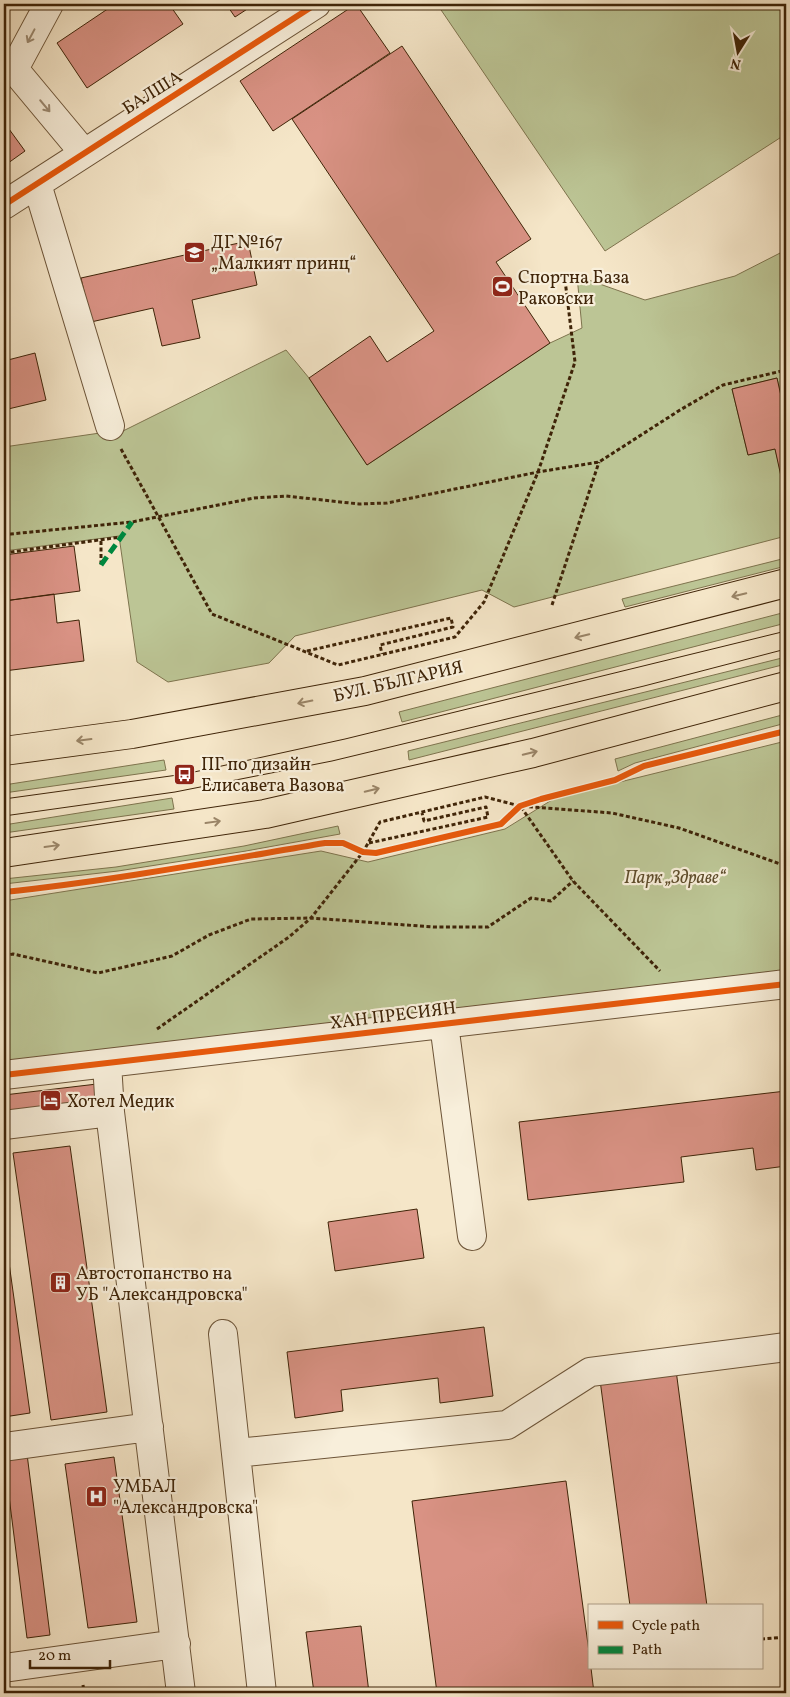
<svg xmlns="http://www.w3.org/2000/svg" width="790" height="1697" viewBox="0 0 790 1697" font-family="Vollkorn,serif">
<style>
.green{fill:#bcc595;stroke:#7e744e}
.building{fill:#d99284;stroke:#3f2408}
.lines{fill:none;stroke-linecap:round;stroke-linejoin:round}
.minor-casing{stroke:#6c5438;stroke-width:30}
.major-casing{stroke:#3f2408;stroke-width:30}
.path{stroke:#3f2408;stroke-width:3;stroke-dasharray:4 2.5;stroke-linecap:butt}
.minor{stroke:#f8efdb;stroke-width:28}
.major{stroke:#f5e6c8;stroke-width:28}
.tram{stroke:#3f2408;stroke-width:1}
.quiet{stroke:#00873e;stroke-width:5;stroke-dasharray:10 5;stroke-linecap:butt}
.cycleway-casing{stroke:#f8efdb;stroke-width:9}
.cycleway{stroke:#e8590c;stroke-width:6}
.oneway{stroke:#9c8a72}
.oneway2{stroke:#9a8568}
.labels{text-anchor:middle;stroke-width:4.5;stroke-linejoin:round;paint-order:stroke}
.street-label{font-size:18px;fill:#3f2408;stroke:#f8efdb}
.poi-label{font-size:18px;fill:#3f2408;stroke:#f8efdb;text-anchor:start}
.park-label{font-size:18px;font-style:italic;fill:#5e4c2b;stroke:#f8efdb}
</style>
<rect width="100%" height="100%" fill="#f5e6c8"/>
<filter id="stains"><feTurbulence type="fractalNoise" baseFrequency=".004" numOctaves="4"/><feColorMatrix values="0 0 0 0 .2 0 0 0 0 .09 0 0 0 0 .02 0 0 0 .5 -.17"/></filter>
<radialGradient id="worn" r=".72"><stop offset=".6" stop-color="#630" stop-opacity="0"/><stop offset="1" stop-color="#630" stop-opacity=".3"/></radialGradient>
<!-- green -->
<path class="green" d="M437 4H786V134L605 251Z
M786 250V395L781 396 777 378 732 389 748 455 775 449 783 481 786 480V536L514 607 482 590 295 636 269 663 168 682 137 662 119 536 4 551V447L100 433 121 432 286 350 309 378 367 465 550 343 582 328 577 276 645 300 735 276Z
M786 558V566L625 607 622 599Z
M786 612V623L402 722 399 712Z
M786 657V664L409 760 408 751Z
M786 714V723L635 763 618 771 615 759Z
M786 741V970L4 1061V901L321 851 368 862 505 829 555 798Z
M164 760 166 770 4 793V785Z
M172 798 174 809 4 833V825Z
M338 826 340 834 246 851 118 871 4 884V879L116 867 244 846Z"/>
<!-- building -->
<path class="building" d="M115 4H169L183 24 87 88 57 43Z
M226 4H255L235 17Z
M356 4 390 53 273 131 240 81Z
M402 46 531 239 496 262 550 343 367 465 309 378 370 336 387 362 434 331 292 119Z
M9 129 25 151 4 166V133Z
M248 241 257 285 192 300 200 338 162 346 153 308 91 322 81 278Z
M35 353 46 400 4 410V361Z
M777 378 781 396 786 395V480L782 481 775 449 748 455 732 389Z
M74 546 80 591 4 601V555Z
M54 594 57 623 79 620 84 661 4 671V601Z
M781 1023H786V1045H782Z
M97 1084 100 1107 4 1118V1095Z
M786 1091V1166L756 1170 753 1148 681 1157 684 1182 528 1200 519 1122Z
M70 1146 107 1412 51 1420 13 1153Z
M417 1209 424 1258 335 1271 328 1222Z
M4 1227 30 1413 4 1417Z
M484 1327 493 1396 440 1403 438 1378 341 1390 343 1411 295 1418 287 1352Z
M676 1370 707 1606H630L600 1380Z
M27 1454 50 1635 27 1638 4 1457Z
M114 1457 137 1622 88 1628 65 1464Z
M566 1481 589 1652V1668H591L594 1693H482L481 1689 437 1693 412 1501Z
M361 1626 369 1693H314L306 1632Z"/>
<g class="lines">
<defs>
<path id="minor" d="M49 4 14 69 84 153
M37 184 110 426
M4 205 316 4
M444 1024 472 1236
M107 1063 110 1112 181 1693
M4 1075 786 984
M4 1125 110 1112
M223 1334 262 1693
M4 1447 149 1427
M237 1453 507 1425 590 1372 786 1347
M4 1668 176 1644"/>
<path id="major" d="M4 751 132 734 365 691 786 583
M4 853 265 814 533 753 786 686"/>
</defs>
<!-- minor casing -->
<use href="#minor" class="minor-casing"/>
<!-- major casing -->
<use href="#major" class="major-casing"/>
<!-- path -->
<path class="path" d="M121 449 212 614 338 665 455 637 484 602 538 472 575 362 565 280
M4 531 11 534 132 522 254 498 286 496 359 504 387 503 538 472 599 462 680 410 723 385 786 370
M101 541V565
M4 553 121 537
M552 605 599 462
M307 651 451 618 453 627 380 645 382 654
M521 807 573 881 660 971
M369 843 488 817 486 807 424 821 422 813
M4 956 13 954 98 973 172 956 209 935 251 919 311 918 433 927H488L531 898 551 901 573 881
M157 1029 289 937 311 918 363 852 380 822 485 797 520 806 612 813 679 828 786 866
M761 1639 786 1637
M83 1685 84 1693"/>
<!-- minor -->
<use href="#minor" class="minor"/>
<!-- major -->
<use href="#major" class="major"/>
<!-- tram -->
<path class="tram" d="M4 799 185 774 345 739 786 631
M4 816 175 792 332 761 644 686 786 649"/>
<!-- quiet -->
<path class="quiet" d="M101 565 132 522"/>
<defs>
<path id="cycleway" d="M4 205 316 4
M4 892C111 881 218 861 325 843H343L363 852 376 853 501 824 520 806 541 799 615 780 644 766 786 731
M4 1075 786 984"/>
</defs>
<!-- cycleway casing -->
<use href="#cycleway" class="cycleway-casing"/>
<!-- cycleway -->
<use href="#cycleway" class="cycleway"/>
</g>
<!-- one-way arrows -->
<defs><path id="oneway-shaft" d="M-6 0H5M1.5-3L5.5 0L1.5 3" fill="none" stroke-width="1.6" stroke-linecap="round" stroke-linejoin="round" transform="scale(1.25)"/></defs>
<g class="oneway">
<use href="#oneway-shaft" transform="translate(31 36) rotate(118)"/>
<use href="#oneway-shaft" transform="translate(45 106) rotate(50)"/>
</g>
<g class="oneway2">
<use href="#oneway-shaft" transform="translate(739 595) rotate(166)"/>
<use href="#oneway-shaft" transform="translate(582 636) rotate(166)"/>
<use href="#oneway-shaft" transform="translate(305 702) rotate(169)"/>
<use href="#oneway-shaft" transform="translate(84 740) rotate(173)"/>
<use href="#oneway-shaft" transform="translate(530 753) rotate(-14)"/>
<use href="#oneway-shaft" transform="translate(372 790) rotate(-13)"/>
<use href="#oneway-shaft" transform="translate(213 822) rotate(-8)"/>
<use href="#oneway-shaft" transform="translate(52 846) rotate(-8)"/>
</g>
<!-- icons -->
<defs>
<symbol id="school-square" viewBox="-11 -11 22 22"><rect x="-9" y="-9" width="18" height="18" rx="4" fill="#8f2418" stroke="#f8efdb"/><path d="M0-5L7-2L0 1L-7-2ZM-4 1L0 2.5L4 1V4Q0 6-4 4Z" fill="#fff"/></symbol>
<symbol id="stadium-square" viewBox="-11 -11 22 22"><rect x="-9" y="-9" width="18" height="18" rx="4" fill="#8f2418" stroke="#f8efdb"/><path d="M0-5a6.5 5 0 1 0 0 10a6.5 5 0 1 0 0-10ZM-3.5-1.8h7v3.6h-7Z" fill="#fff"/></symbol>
<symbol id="bus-square" viewBox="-11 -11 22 22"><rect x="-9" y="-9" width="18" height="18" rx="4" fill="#8f2418" stroke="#f8efdb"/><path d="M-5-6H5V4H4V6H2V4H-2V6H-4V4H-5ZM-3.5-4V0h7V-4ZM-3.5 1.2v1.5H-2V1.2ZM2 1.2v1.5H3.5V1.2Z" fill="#fff"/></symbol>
<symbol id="hotel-square" viewBox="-11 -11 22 22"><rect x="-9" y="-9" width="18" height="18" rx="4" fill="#8f2418" stroke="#f8efdb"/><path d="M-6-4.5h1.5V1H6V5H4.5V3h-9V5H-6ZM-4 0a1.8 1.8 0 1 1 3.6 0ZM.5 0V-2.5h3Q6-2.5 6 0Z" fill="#fff"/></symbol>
<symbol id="building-square" viewBox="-11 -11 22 22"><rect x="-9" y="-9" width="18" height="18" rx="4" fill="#8f2418" stroke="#f8efdb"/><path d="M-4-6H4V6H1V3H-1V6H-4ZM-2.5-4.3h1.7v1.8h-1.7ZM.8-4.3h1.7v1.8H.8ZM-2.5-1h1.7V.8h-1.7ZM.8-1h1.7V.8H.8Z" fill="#fff"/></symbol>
<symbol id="hospital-square" viewBox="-11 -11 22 22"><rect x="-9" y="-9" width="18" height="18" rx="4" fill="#8f2418" stroke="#f8efdb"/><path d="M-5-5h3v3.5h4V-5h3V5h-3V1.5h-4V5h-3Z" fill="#fff"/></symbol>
</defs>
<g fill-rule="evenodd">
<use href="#school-square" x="182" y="240" width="25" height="25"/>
<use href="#stadium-square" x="490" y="274" width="25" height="25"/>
<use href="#bus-square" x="172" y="762" width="25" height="25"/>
<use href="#hotel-square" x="38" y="1088" width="25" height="25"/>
<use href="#building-square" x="48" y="1270" width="25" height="25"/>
<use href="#hospital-square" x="84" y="1484" width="25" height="25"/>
</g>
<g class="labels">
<!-- street labels -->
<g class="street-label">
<text transform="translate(152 92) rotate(-32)" y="6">БАЛША</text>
<text transform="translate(398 681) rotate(-13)" y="6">БУЛ. БЪЛГАРИЯ</text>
<text transform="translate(393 1015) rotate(-7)" y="6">ХАН ПРЕСИЯН</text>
</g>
<!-- poi labels -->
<g class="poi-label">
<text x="211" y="248">ДГ №167<tspan x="211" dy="21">„Малкият принц“</tspan></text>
<text x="518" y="283">Спортна База<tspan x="518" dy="21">Раковски</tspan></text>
<text x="201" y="770">ПГ по дизайн<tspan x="201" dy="21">Елисавета Вазова</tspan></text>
<text x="67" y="1107">Хотел Медик</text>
<text x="76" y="1279">Автостопанство на<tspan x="76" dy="21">УБ "Александровска"</tspan></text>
<text x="113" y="1492">УМБАЛ<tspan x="113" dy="21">"Александровска"</tspan></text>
</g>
<!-- park labels -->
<g class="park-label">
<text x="675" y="883">Парк „Здраве“</text>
</g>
</g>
<!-- margin -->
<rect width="790" height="1697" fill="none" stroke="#f5e6c8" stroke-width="20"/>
<rect x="5" y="5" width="780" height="1687" fill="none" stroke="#3f2408" stroke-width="2.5"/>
<rect x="10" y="10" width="770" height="1677" fill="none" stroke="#3f2408"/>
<!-- legend -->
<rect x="588" y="1604" width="175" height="65" fill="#f8efdb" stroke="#ae9e87"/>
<rect x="598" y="1621" width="25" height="8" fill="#e8590c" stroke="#ae9e87"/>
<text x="632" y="1630" font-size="15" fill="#3f2408">Cycle path</text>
<rect x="598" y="1646" width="25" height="8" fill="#00873e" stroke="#ae9e87"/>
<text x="632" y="1654" font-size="15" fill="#3f2408">Path</text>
<!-- north arrow -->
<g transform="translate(738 52) rotate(191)" stroke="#f8efdb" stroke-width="4" paint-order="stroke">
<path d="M0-4L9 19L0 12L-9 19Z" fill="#3f2408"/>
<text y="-8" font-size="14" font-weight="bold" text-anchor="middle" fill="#3f2408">N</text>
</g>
<!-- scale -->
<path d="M30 1660v8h80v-8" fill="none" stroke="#3f2408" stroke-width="2.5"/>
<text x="38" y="1660" font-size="15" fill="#3f2408" stroke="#f8efdb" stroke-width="4" paint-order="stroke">20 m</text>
<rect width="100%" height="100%" filter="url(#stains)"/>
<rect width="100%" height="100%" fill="url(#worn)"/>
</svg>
